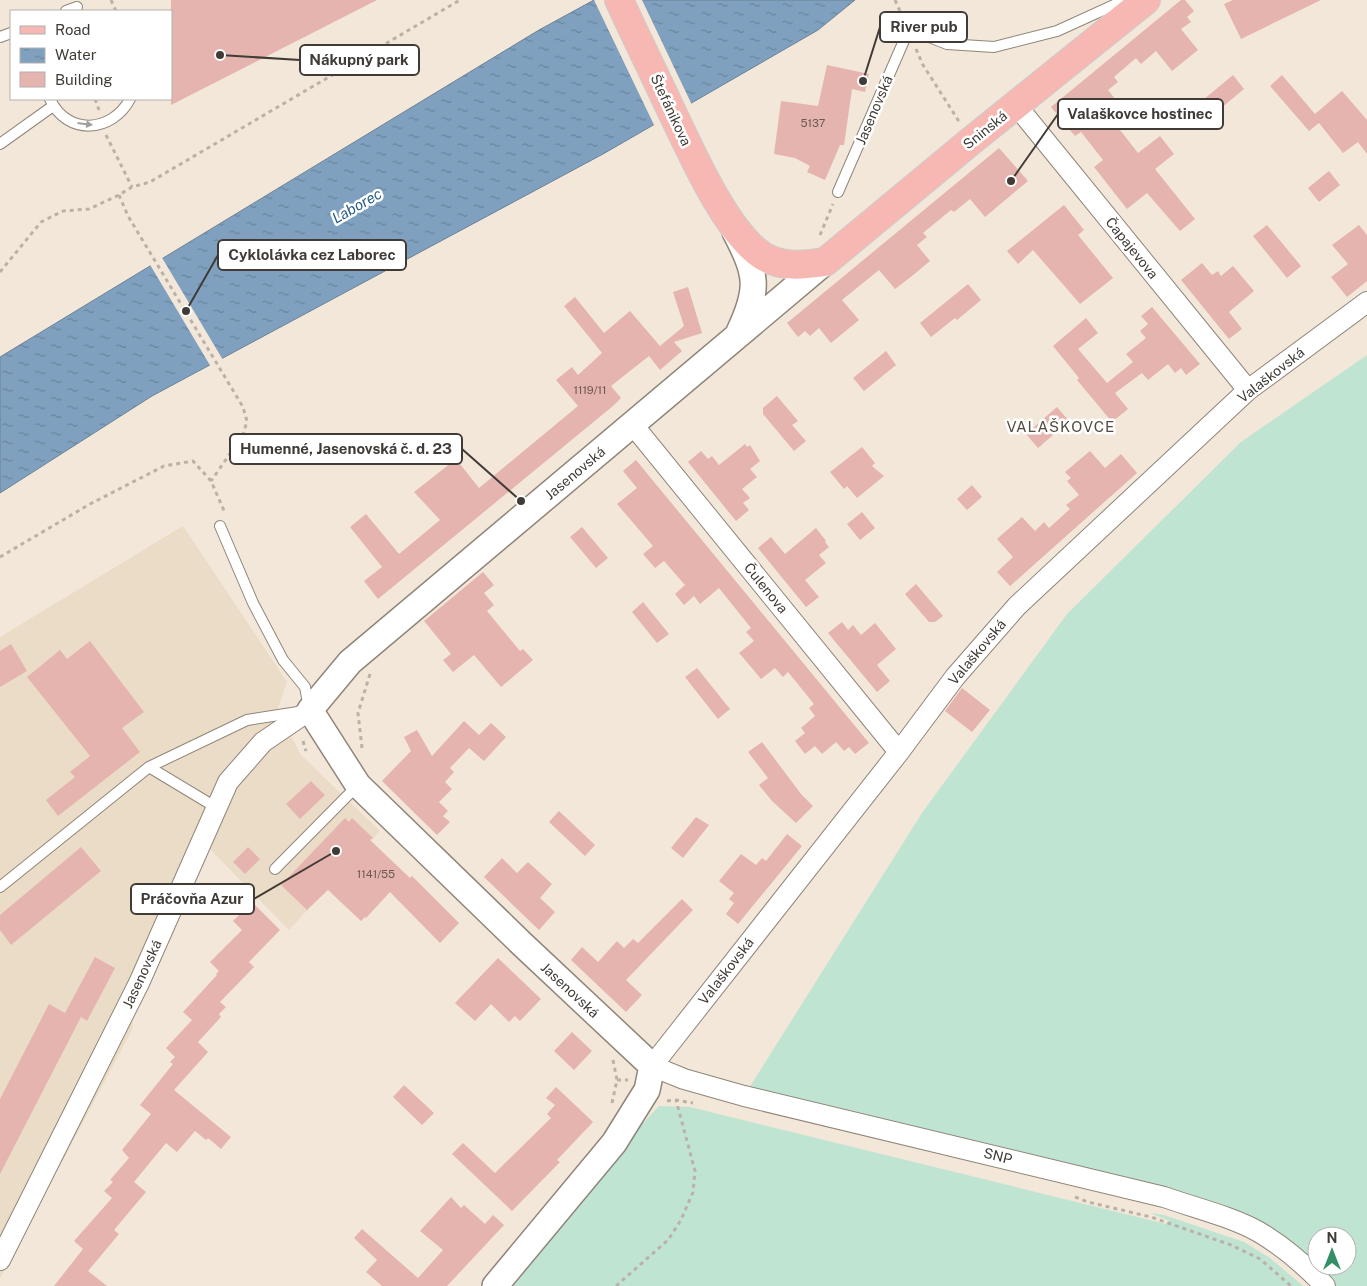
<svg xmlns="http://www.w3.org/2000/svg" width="1367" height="1286" viewBox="0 0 1367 1286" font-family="'Public Sans',sans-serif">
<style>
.built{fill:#ebdcc7}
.grass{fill:#c0e4d2;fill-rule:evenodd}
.water{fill:url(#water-ripples);stroke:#6c8296}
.pier{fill:#f2e7d9}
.building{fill:#e6b4af}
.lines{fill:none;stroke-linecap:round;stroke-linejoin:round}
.service-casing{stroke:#8f8679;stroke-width:12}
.minor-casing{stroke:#8f8679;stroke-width:22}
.tertiary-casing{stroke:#8f8679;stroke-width:28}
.primary-casing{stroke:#cdcccb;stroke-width:30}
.path{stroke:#bbb2a7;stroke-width:3;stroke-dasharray:4 4;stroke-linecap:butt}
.service{stroke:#fff;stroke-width:10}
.minor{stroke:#fff;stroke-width:20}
.tertiary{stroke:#fff;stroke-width:25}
.primary{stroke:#f7b8b3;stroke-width:28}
.oneway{fill:#a09d9a}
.labels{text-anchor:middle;stroke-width:5;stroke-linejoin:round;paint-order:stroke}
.number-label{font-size:11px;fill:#6a5954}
.street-label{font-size:14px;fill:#403b36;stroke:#fff}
.water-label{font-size:15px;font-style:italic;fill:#275c86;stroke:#fff}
.neighbourhood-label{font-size:15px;letter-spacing:1px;fill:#534b3f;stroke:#fff}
.leader{fill:none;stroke:#403b36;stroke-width:2}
.callout-dot{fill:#403b36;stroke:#fff;stroke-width:2}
.callout{fill:#fff;stroke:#403b36;stroke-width:2}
.callout-label{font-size:15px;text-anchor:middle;font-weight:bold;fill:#403b36}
</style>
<defs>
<pattern id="water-ripples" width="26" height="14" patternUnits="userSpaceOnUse" patternTransform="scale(1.25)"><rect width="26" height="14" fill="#7fa1bf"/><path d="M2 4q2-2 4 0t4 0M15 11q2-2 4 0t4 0" fill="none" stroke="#69849c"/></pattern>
</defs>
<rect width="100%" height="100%" fill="#f2e7d9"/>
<!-- built -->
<path class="built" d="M183 526 287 682 277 710 301 755 380 831 289 930 209 848 132 1017 133 1028 0 1279V637Z"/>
<!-- grass -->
<path class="grass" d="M1367 355V1286H1325L1257 1231 744 1096 922 813 1067 614 1241 442ZM1317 1236H1347V1266H1317Z
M659 1106 690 1107 1166 1224 1170 1221 1150 1213 1164 1215 1244 1242 1270 1258 1303 1286H513L546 1245 610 1159Z"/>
<!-- water -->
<path class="water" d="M594 0H855L818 30 603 154 152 396 0 493V357L539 30Z"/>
<!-- pier -->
<path class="pier" d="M594 0H642L692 105 655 127Z
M161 256 223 360 211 367 149 263Z"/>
<!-- building -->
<path class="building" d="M171 0H377L171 105Z
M1181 0H1185L1194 11 1187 17 1191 22 1181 29 1198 50 1172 71 1156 51 1141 64 1136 58 1114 77 1118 82 1108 90 1124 110 1116 117 1125 127 1120 130 1138 153 1160 136 1174 154 1155 169 1195 219 1180 231 1147 193 1127 209 1094 167 1103 160 1081 132 1075 136 1051 107Z
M1233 0H1321L1241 39 1224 4Z
M827 65 869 74 865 92 852 89 844 145H840L825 180 807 172 810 166 795 158 774 154 781 101 818 106Z
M1233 75 1244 89 1202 124 1191 110Z
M1282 75 1315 114 1342 91 1367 120V154L1358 142 1343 153 1319 123 1309 131 1270 86Z
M999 148 1028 181 985 217 970 199 954 212 951 210 923 233 927 237 917 245 930 261 912 276 895 289 879 270 842 300 859 320 831 343 819 328 810 336 805 331 798 337 787 323Z
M1329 171 1340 185 1319 202 1308 188Z
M1064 205 1084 230 1078 235 1113 278 1080 304 1033 250 1018 264 1007 251Z
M1267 225 1301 266 1287 278 1253 236Z
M1359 225 1367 235V281L1347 297 1331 277 1348 264 1332 245Z
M1202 263 1212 275 1218 271 1221 276 1233 266 1254 291 1229 312 1242 329 1229 339 1181 280Z
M968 284 981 300 957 320 955 318 931 337 920 323Z
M688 287 702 333 674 342 682 351 660 370 649 356 611 386 621 398 613 406 378 599 364 581 382 567 350 527 366 514 399 554 440 520 414 492 456 459 479 488 578 406 556 380 572 367 578 375 602 353 564 306 575 297 604 333 630 311 660 346 684 326 673 292Z
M1152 307 1200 364 1186 375 1181 368 1175 373 1168 364 1148 380 1142 373 1115 393 1128 409 1112 422 1077 380 1079 378 1053 346 1086 318 1098 333 1078 349 1107 383 1133 362 1126 354 1146 338 1140 331 1148 324 1141 316Z
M886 351 896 365 864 391 853 378Z
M777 396 798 421 792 425 806 441 794 451 763 414V408Z
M1057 407 1069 421 1038 448 1026 434Z
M745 444 747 447 750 445 760 461 750 469 757 477 742 489 750 498 743 503 749 510 736 521 688 462 701 451 708 459 712 456 719 465Z
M862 447 875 463 872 466 884 476 857 498 847 486 844 489 830 472Z
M1090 451 1105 468 1121 454 1137 473 1010 586 997 572 1013 557 997 539 1022 517 1035 531 1044 522 1049 528 1070 509 1066 505 1079 495 1067 481 1071 478 1065 472Z
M636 460 869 743 855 754 849 747 844 751 836 742 822 754 815 746 805 754 795 741 805 733 801 728 815 716 809 708 814 704 788 672 783 677 775 668 761 679 746 661 739 653 754 641 746 632 751 628 719 588 700 604 694 596 684 605 675 594 685 585 664 561 655 568 643 554 653 546 617 504 637 488 623 471Z
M972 485 982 497 967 510 957 499Z
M862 512 875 528 860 540 847 524Z
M582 527 608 558 596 568 570 537Z
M816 528 826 541 825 542 829 547 819 555 826 563 805 580 819 597 806 607 758 548 771 537 785 554Z
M483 572 494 585 484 593 494 605 487 611 520 651 523 649 533 660 501 687 474 655 453 672 443 660 451 654 424 621Z
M916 584 943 616 935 622H929L905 594Z
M643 602 669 634 657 643 632 612Z
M842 622 848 630 853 625 861 635 875 623 896 649 877 665 890 681 877 692 828 633Z
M90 641 144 712 122 728 140 752 58 816 46 800 75 777 70 772 90 756 27 677 60 650 67 659Z
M11 644 27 671 0 687V651Z
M697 668 730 709 718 719 685 677Z
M962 688 990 710 972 732 945 711Z
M464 721 479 735 491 723 506 737 484 761 469 748 450 768 454 772 445 782 452 789 439 802 448 811 443 816 450 822 437 835 382 781 411 751 404 737 417 730 432 756Z
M762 742 801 794 813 806 796 823 772 801 759 785 768 778 748 752Z
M311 781 325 795 300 819 286 804Z
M559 811 595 845 585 856 549 822Z
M696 817 709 825 683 858 671 848Z
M345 818 349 822 352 818 373 838 370 840 410 878 412 876 459 923 440 943 390 892 366 918 365 917 361 921 328 890 307 910 281 885Z
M787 834 802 846 738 924 726 914 734 903 729 899 734 893 719 881 741 854 756 865 762 858 766 861Z
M81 847 101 871 11 945 0 930V915Z
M248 847 260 859 245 874 233 862Z
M502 858 517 873 528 862 552 884 540 898 555 912 539 930 484 877Z
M682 899 693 910 626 980 642 995 626 1012 571 960 582 947 598 962 617 941 624 948 633 939 638 943Z
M252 902 280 930 249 962 254 967 220 1002 226 1007 219 1014 221 1017 198 1042 208 1052 174 1090 231 1137 221 1149 208 1138 206 1140 195 1131 177 1152 166 1143 134 1182 146 1192 114 1230 119 1234 88 1271 107 1286H54L83 1249 74 1241 112 1198 104 1191 113 1182 110 1180 129 1158 122 1150 151 1114 140 1105 173 1064 170 1062 175 1057 166 1048 192 1020 183 1012 217 975 216 974 219 971 210 962 242 930 233 921Z
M95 957 115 968 87 1021 81 1017 0 1174V1099L49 1004 65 1013Z
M498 958 541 999 520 1021 515 1016 509 1022 491 1004 475 1021 455 1003Z
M572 1032 592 1051 574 1070 554 1051Z
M404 1085 434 1113 422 1125 393 1097Z
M556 1087 593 1122 557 1160 560 1162 512 1211 452 1154 463 1143 495 1173 551 1118 547 1114 555 1105 546 1098Z
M451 1197 461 1208 464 1205 485 1224 493 1215 504 1225 447 1286H382L366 1272 377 1260 354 1238 362 1229 418 1278 443 1250 420 1231Z"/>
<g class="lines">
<defs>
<path id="service" d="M66 11 77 7
M0 37 11 33
M50 99C67 136 112 133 130 99
M0 144 53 106
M838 192 909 29 947 44 994 47 1057 31 1125 0
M220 526 253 603 283 660 305 687 309 708
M149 767 217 808
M275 869 358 785
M0 887 149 767 247 720 298 712"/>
<path id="minor" d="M1016 105 1248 390
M633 425 899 752
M0 1260 139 983 228 782 263 742 310 710
M1325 1286C1305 1265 1284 1247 1259 1232 1230 1216 1195 1208 1164 1197L744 1096 684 1079 652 1066 899 752 955 677 1017 606 1248 390 1367 302"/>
<path id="tertiary" d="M735 232C757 274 760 288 739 332
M495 1286 614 1143 647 1090 652 1066 522 944 358 785 310 710 350 662 825 262"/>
<path id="primary" d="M619 0C636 37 654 73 671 110 690 149 726 233 763 256 782 268 804 265 825 262L971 141 1146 0"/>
</defs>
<!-- service casing -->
<use href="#service" class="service-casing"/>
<!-- minor casing -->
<use href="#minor" class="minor-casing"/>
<!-- tertiary casing -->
<use href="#tertiary" class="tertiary-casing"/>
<!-- primary casing -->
<use href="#primary" class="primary-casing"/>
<!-- path -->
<path class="path" d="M111 0 116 11
M895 0 903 18
M916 49 923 65 960 123
M95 99 99 110
M106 135 132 187
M119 195 128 216 243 407 247 421 243 435 211 481
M820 235 833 204
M0 272 41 222 63 211 89 209 119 195 132 187 150 182 460 0
M0 557 90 504 164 466 193 461 211 481 225 513
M303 741 306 751
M362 748 358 713 370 674
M617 1080H628
M667 1101 676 1100 693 1103
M612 1103 617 1080 613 1060
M1075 1197 1088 1202 1151 1217 1231 1245 1260 1259 1291 1286
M616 1286 668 1240 681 1220 693 1192 695 1171 676 1100"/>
<!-- service -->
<use href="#service" class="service"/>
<!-- minor -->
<use href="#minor" class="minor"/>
<!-- tertiary -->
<use href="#tertiary" class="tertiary"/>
<!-- primary -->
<use href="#primary" class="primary"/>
</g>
<!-- one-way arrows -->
<defs><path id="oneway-solid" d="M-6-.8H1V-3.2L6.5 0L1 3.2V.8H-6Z" transform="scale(1.25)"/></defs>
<use class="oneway" href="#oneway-solid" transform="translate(85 124) rotate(7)"/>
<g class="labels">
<!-- number labels -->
<g class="number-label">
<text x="813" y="127">5137</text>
<text x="590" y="394">1119/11</text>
<text x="376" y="878">1141/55</text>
</g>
<!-- street labels -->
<g class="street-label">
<text transform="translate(671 110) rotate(65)" y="5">Štefánikova</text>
<text transform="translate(874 110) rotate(-67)" y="5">Jasenovská</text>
<text transform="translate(985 130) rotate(-39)" y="5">Sninská</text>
<text transform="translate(1132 248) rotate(51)" y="5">Čapajevova</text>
<text transform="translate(1271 375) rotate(-38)" y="5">Valaškovská</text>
<text transform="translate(575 473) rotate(-40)" y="5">Jasenovská</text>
<text transform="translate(766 588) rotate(51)" y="5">Čulenova</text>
<text transform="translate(977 652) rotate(-50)" y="5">Valaškovská</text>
<text transform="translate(726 971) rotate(-52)" y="5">Valaškovská</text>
<text transform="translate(142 974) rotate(-65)" y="5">Jasenovská</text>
<text transform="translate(570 990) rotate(43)" y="5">Jasenovská</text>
<text transform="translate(998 1156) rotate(14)" y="5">SNP</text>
</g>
<!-- water labels -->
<g class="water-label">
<text transform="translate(357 206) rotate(-30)" y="5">Laborec</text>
</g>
<!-- neighbourhood labels -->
<g class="neighbourhood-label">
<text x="1061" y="432">VALAŠKOVCE</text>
</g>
</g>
<!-- callouts -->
<path class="leader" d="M863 81L880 27M220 55L300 60M1011 181L1058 114M186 311L218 255M521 501L462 449M336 851L254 899"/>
<g class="callout-dot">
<circle cx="863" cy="81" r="5"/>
<circle cx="220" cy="55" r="5"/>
<circle cx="1011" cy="181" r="5"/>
<circle cx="186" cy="311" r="5"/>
<circle cx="521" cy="501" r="5"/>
<circle cx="336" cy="851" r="5"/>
</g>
<g class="callout">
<rect x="880" y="12" width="87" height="30" rx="5"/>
<rect x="300" y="45" width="119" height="30" rx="5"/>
<rect x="1058" y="99" width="165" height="30" rx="5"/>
<rect x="218" y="240" width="188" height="30" rx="5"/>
<rect x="230" y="434" width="232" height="30" rx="5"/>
<rect x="131" y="884" width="123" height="30" rx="5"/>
</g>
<g class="callout-label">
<text x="924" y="32">River pub</text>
<text x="359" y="65">Nákupný park</text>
<text x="1140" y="119">Valaškovce hostinec</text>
<text x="312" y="260">Cyklolávka cez Laborec</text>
<text x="346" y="454">Humenné, Jasenovská č. d. 23</text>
<text x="192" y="904">Práčovňa Azur</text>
</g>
<!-- legend -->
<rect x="10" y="10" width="162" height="90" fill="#ffffff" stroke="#b3b1af"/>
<rect x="20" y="26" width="25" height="8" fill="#f7b8b3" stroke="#b3b1af"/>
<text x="55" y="35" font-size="15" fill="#403b36">Road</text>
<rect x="20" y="48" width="25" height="15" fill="url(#water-ripples)" stroke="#b3b1af"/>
<text x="55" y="60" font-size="15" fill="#403b36">Water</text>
<rect x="20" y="72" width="25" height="15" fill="#e6b4af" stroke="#b3b1af"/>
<text x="55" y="85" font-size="15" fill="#403b36">Building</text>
<!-- north arrow -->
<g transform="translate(1332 1251)"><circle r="24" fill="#ffffff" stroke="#b3b1af"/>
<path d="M0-4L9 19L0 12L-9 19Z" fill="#338f66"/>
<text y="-8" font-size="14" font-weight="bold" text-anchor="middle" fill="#403b36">N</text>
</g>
</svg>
